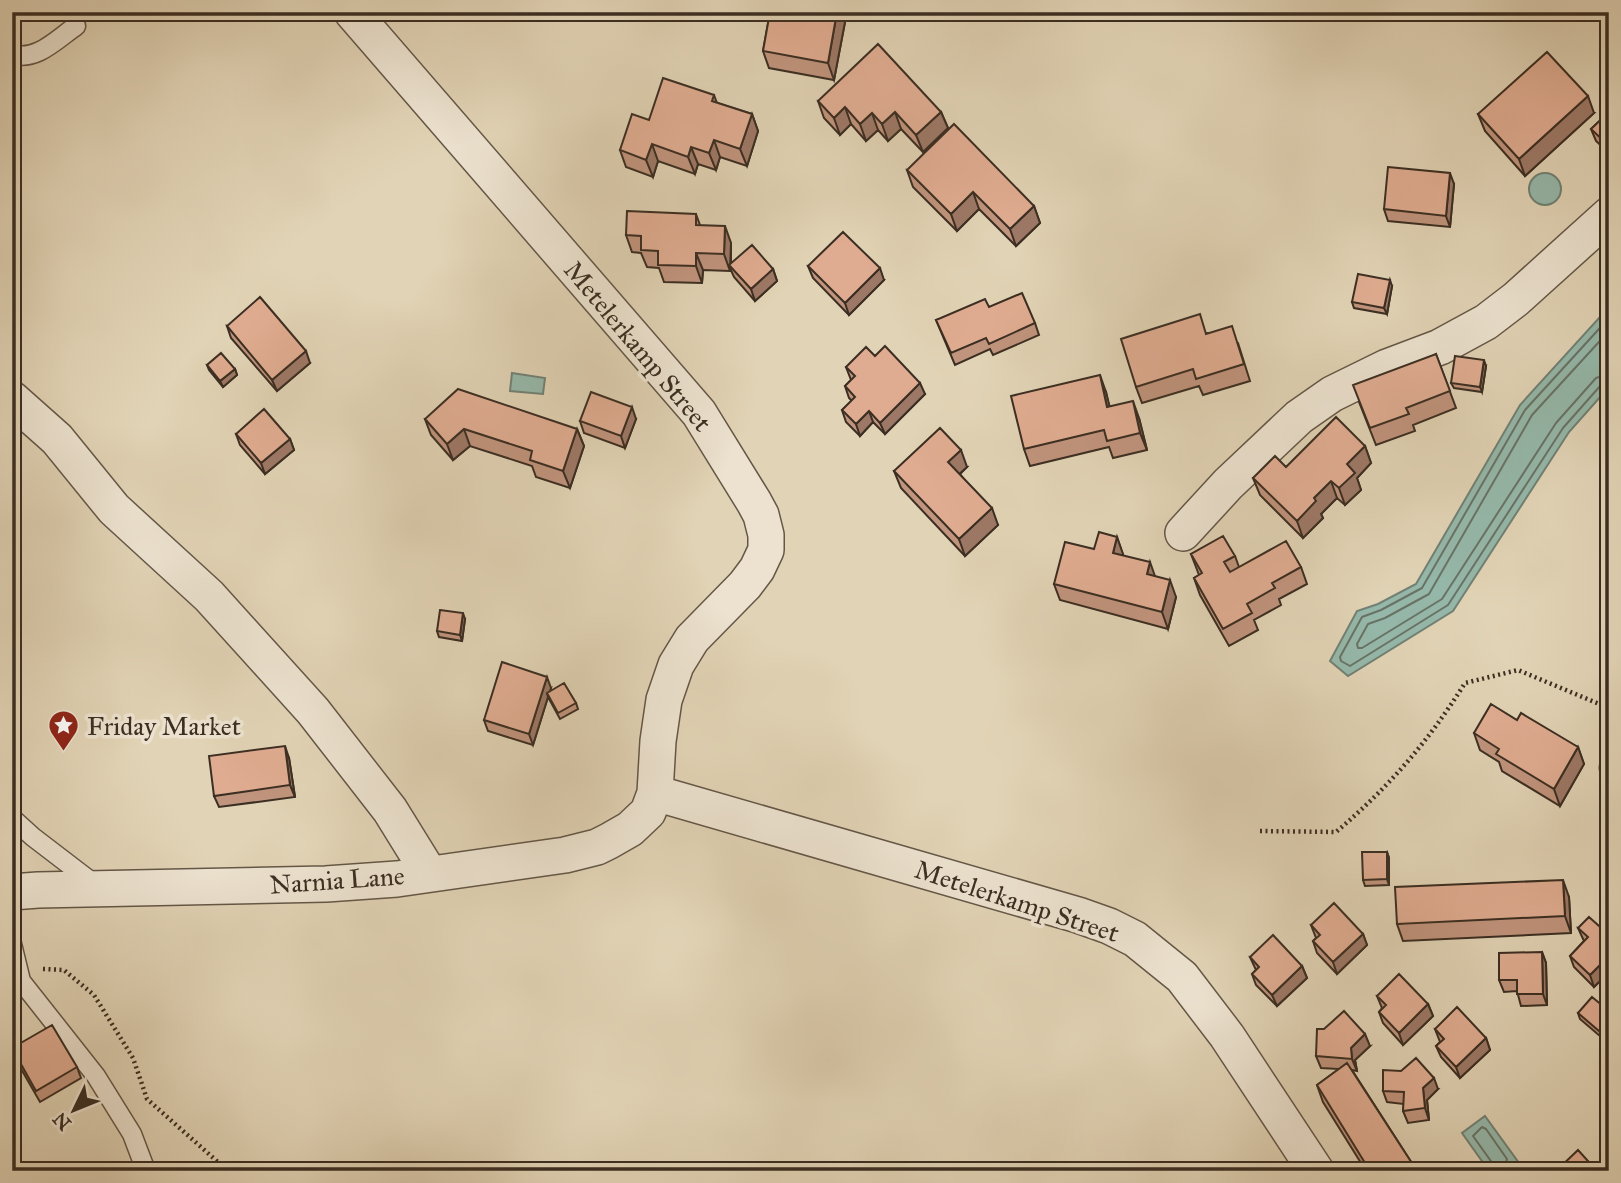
<svg xmlns="http://www.w3.org/2000/svg" width="1621" height="1183" viewBox="0 0 1621 1183" font-family="'IM FELL Great Primer',serif">
<style>
.water{fill:#95b8aa;stroke:#718174;stroke-width:2}
.lines{fill:none;stroke-linecap:round;stroke-linejoin:round}
.shore{stroke:#687366;stroke-width:2}
.service-casing{stroke:#645747;stroke-width:21}
.minor-casing{stroke:#645747;stroke-width:38}
.path{stroke:#3b2e22;stroke-width:4.5;stroke-dasharray:2 3.5;stroke-linecap:butt}
.service{stroke:#ece2cf;stroke-width:18}
.minor{stroke:#ece2cf;stroke-width:35}
.wall{fill:#c1947d;stroke:#3b2e22;stroke-width:2}
.shaded-wall{fill:#9d7866;stroke:#3b2e22;stroke-width:2}
.building{fill:#e0ac91;stroke:#3b2e22;stroke-width:2}
.labels{text-anchor:middle;stroke-width:7;stroke-linejoin:round;paint-order:stroke}
.street-label{font-size:26px;fill:#3b2e22;stroke:#ece2cf}
.poi-label{font-size:26px;fill:#3b2e22;stroke:#ece2cf;text-anchor:start}
</style>
<rect width="100%" height="100%" fill="#e1d3b5"/>
<filter id="stains"><feTurbulence type="fractalNoise" baseFrequency=".00286" numOctaves="4"/><feColorMatrix values="0 0 0 0 .2 0 0 0 0 .09 0 0 0 0 .02 0 0 0 .5 -.17"/></filter>
<radialGradient id="worn" r=".72"><stop offset=".6" stop-color="#630" stop-opacity="0"/><stop offset="1" stop-color="#630" stop-opacity=".3"/></radialGradient>
<!-- water -->
<path class="water" d="M1529 189a16 16 0 1 1 32 0a16 16 0 1 1-32 0Z
M1609 307V387L1569 432 1453 611 1348 676 1330 661 1357 611 1378 604 1416 584 1520 405Z
M512 373 545 378 543 394 510 391Z
M1485 1116 1519 1163 1507 1171H1489L1462 1133Z"/>
<g class="lines">
<!-- shore -->
<path class="shore" d="M1609 318 1525 410 1422 588 1381 610 1362 617 1340 657 1341 661 1350 666 1448 605 1563 428 1601 385 1609 383
M1609 331 1532 415 1429 594 1385 618 1368 624 1357 644 1358 648H1362L1442 599 1556 423 1596 378 1609 374
M1494 1171 1493 1164 1473 1136 1482 1127 1486 1129 1507 1159 1504 1171"/>
<defs>
<path id="service" d="M12 54C36 62 57 39 76 26
M1609 767V769
M12 818 33 837 97 886
M12 944 21 981 96 1076 132 1134 146 1171"/>
<path id="minor" d="M12 399 57 439 114 509 209 596 313 711 390 810 429 873
M1183 533 1228 484 1299 417 1332 394 1387 367 1440 347 1486 322 1516 299 1609 215
M655 793 1078 915 1109 926 1135 939 1182 977 1227 1036 1316 1171
M12 892 38 890 326 884 397 879 565 855 597 847 609 841 630 829 648 812 655 793 658 741 664 700 676 665 692 639 745 585 757 569 766 550V535L761 515 754 502 699 413 352 12"/>
</defs>
<!-- service casing -->
<use href="#service" class="service-casing"/>
<!-- minor casing -->
<use href="#minor" class="minor-casing"/>
<!-- path -->
<path class="path" d="M1260 831 1336 832C1389 787 1428 742 1465 683L1518 670 1604 706 1609 713
M43 969 64 970 94 995 133 1058 147 1099 228 1171"/>
<!-- service -->
<use href="#service" class="service"/>
<!-- minor -->
<use href="#minor" class="minor"/>
</g>
<!-- wall -->
<path class="wall" d="M770 12H841L845 22 834 80 769 68 763 51Z
M1595 12H1609V35L1597 16Z
M714 95 717 103 752 114 758 131 747 166 720 157 716 170 698 164 695 174 658 161 653 177 626 167 620 150 649 120Z
M818 101 941 112 948 128 923 152 901 129 888 141 878 130 866 141 851 124 840 135 824 118Z
M1609 112V153L1596 141 1591 129Z
M1594 113 1525 176 1485 131 1478 114Z
M907 170 1034 206 1040 223 1016 246 979 209 957 231 913 187Z
M1454 184 1450 227 1388 221 1384 209Z
M696 214 700 225 731 243V264L773 269 777 281 755 301 734 277 730 268V271L703 270 702 283 664 282 659 268 647 267 641 253 632 252 626 235Z
M808 266 884 280 849 315 813 278Z
M1392 286 1387 314 1354 308 1352 302Z
M989 307 1035 323 1039 335 993 355 990 349 955 365 936 320Z
M227 326 310 363 277 391 231 338Z
M1207 333 1238 343 1250 381 1203 395 1199 386 1142 403 1136 387Z
M1436 354 1456 408 1413 425 1415 431 1376 445 1359 402Z
M875 356 925 394 885 434 873 422 860 436 846 422 842 410 852 401 849 398 845 386 851 380 846 367Z
M207 365 235 369 237 375 223 387 209 370Z
M1486 366 1482 392 1454 388 1451 383Z
M1106 392 1109 406 1139 418 1147 450 1113 458 1109 447 1030 466 1024 449Z
M425 419 577 429 584 446 570 488 536 477 532 466 470 446 453 460 431 435Z
M636 419 625 448 584 433 580 421Z
M236 434 290 439 294 450 265 474 240 445Z
M1365 446 1371 463 1357 478 1361 490 1345 505 1337 498 1321 514 1323 518 1303 538 1260 495 1253 478 1286 467Z
M967 467 960 474 998 525 965 556 901 488 894 471Z
M1117 537 1123 555 1155 576 1176 597 1168 629 1060 600 1054 584 1094 549Z
M1191 554 1235 556 1239 567H1301L1307 584 1279 599 1281 605 1254 620 1258 630 1229 646 1200 595 1194 578 1199 575Z
M465 619 462 641 439 637 437 631Z
M551 688 550 691 576 703 578 709 560 719 548 697 533 745 488 731 484 720Z
M1517 720 1578 747 1584 764 1560 806 1502 771 1499 762 1480 750 1474 733Z
M289 758 295 797 219 807 214 796Z
M1387 852 1389 858V885L1365 886 1363 880Z
M1569 897 1571 933 1403 941 1397 924Z
M1311 925 1363 934 1367 945 1337 974 1317 953 1313 941 1316 938Z
M1578 928 1609 935V972L1594 987 1574 967 1570 956 1584 941Z
M1542 952 1546 963 1547 1005 1521 1006 1517 991 1504 992 1499 980Z
M1250 957 1302 966 1307 978 1277 1006 1256 985 1252 974 1256 970Z
M1377 996 1428 1004 1433 1016 1403 1045 1383 1023 1379 1012 1382 1008Z
M1609 1011V1042L1608 1043 1580 1019 1578 1013Z
M1435 1029 1486 1038 1490 1050 1460 1078 1441 1057 1436 1046 1440 1042Z
M1370 1046 1355 1060 1357 1071 1352 1070 1417 1171H1366L1323 1102 1317 1085 1339 1069 1321 1068 1316 1056Z
M12 1051 77 1067 81 1078 40 1102 16 1060Z
M1438 1089 1427 1100 1429 1120 1408 1123 1403 1111 1404 1104 1387 1102 1383 1091Z"/>
<!-- shaded-wall -->
<path class="shaded-wall" d="M837 12H841L845 22 834 80 828 63Z
M1588 96 1594 113 1525 176 1519 159Z
M845 107 851 124 840 135 834 118Z
M895 112 901 129 888 141 882 124Z
M941 112 948 128 923 152 916 135Z
M872 113 878 130 866 141 860 124Z
M752 114 758 131 747 166 740 149Z
M714 140 720 157 716 170 709 153Z
M652 144 658 161 653 177 646 160Z
M691 147 698 164 695 174 688 157Z
M1450 173 1454 184 1450 227 1446 216Z
M973 192 979 209 957 231 951 214Z
M1034 206 1040 223 1016 246 1010 229Z
M725 226 731 243 730 271 724 254Z
M696 253 703 270 702 283 696 266Z
M880 268 884 280 849 315 845 303Z
M773 269 777 281 755 301 751 289Z
M1390 280 1392 286 1387 314 1384 308Z
M306 351 310 363 277 391 272 380Z
M1484 360 1486 366 1482 392 1480 387Z
M235 369 237 375 223 387 220 381Z
M1100 375 1106 392 1114 424 1107 407Z
M920 383 925 394 885 434 880 423Z
M1133 401 1139 418 1147 450 1140 433Z
M632 407 636 419 625 448 621 436Z
M869 411 873 422 860 436 856 424Z
M464 429 470 446 453 460 447 444Z
M577 429 584 446 570 488 563 471Z
M290 439 294 450 265 474 261 463Z
M1365 446 1371 463 1357 478 1361 490 1345 505 1339 488 1347 464Z
M961 450 967 467 954 479 948 462Z
M1331 481 1337 498 1321 514 1323 518 1303 538 1297 521 1314 498Z
M992 508 998 525 965 556 959 539Z
M1117 537 1123 554 1119 570 1113 553Z
M1150 562 1156 579 1147 574Z
M1170 580 1176 597 1168 629 1162 612Z
M463 613 465 619 462 641 460 635Z
M547 677 551 688 549 696 547 693 548 697 533 745 529 734Z
M285 746 289 758 295 797 290 785Z
M1578 747 1584 764 1560 806 1554 789Z
M1387 852 1389 858V885L1387 879Z
M1563 880 1569 897 1571 933 1565 916Z
M1363 934 1367 945 1337 974 1333 962Z
M1542 952 1546 963 1547 1005 1543 994Z
M1609 956V972L1594 987 1590 975Z
M1302 966 1307 978 1277 1006 1272 995Z
M1428 1004 1433 1016 1403 1045 1399 1033Z
M1365 1034 1370 1046 1355 1060 1357 1071 1352 1059 1351 1048Z
M1486 1038 1490 1050 1460 1078 1456 1067Z
M1434 1078 1438 1089 1427 1100 1429 1120 1425 1108 1423 1088Z"/>
<!-- building -->
<path class="building" d="M770 12H837L828 63 763 51Z
M1599 12H1609V28Z
M878 44 941 112 916 135 895 112 882 124 872 113 860 124 845 107 834 118 818 101Z
M1547 52 1588 96 1519 159 1478 114Z
M663 78 714 95 712 101 752 114 740 149 714 140 709 153 691 147 688 157 652 144 646 160 620 150 632 114 649 120Z
M1609 112V146L1591 129Z
M954 124 1034 206 1010 229 973 192 951 214 907 170Z
M1388 167 1450 173 1446 216 1384 209Z
M627 211 696 214V225L725 226 724 254 696 253V266L658 265V251L641 250V236L626 235Z
M843 232 880 268 845 303 808 266Z
M752 245 773 269 751 289 729 265Z
M1358 274 1390 280 1384 308 1352 302Z
M1022 293 1035 323 989 344 986 338 951 353 936 320 985 299 989 307Z
M260 297 306 351 272 380 227 326Z
M1200 314 1206 334 1232 326 1244 364 1196 379 1193 369 1136 387 1121 339Z
M885 346 920 383 880 423 869 411 856 424 842 410 855 397 845 386 855 376 846 367 866 347 875 356Z
M221 353 235 369 220 381 207 365Z
M1436 354 1450 391 1406 408 1409 414 1370 428 1353 385Z
M1455 356 1484 360 1480 387 1451 383Z
M1100 375 1107 407 1133 401 1140 433 1107 441 1104 430 1024 449 1011 396Z
M458 389 577 429 563 471 530 460 532 451 464 429 447 444 425 419Z
M591 392 632 407 621 436 580 421Z
M264 409 290 439 261 463 236 434Z
M1336 417 1365 446 1347 464 1355 473 1339 488 1331 481 1314 498 1316 501 1297 521 1253 478 1275 456 1286 467Z
M940 428 961 450 948 462 992 508 959 539 894 471Z
M1099 532 1117 537 1113 553 1150 562 1147 574 1170 580 1162 612 1054 584 1065 542 1094 549Z
M1223 536 1235 556 1224 562 1230 572 1286 541 1301 567 1272 583 1275 588 1247 604 1252 613 1223 629 1194 578 1202 573 1191 554Z
M440 610 463 613 460 635 437 631Z
M502 662 547 677 529 734 484 720Z
M564 683 576 703 558 713 547 693Z
M1491 704 1517 720 1521 713 1578 747 1554 789 1496 754 1499 749 1474 733Z
M285 746 290 785 214 796 209 756Z
M1362 852H1387V879L1363 880Z
M1563 880 1565 916 1397 924 1395 887Z
M1334 903 1363 934 1333 962 1313 941 1320 935 1311 925Z
M1589 917 1609 935V956L1590 975 1570 956 1588 937 1578 928Z
M1273 935 1302 966 1272 995 1252 974 1259 967 1250 957Z
M1542 952 1543 994H1517V980H1499V953Z
M1399 974 1428 1004 1399 1033 1379 1012 1386 1005 1377 996Z
M1592 997 1609 1011V1033L1606 1037 1578 1013Z
M1457 1007 1486 1038 1456 1067 1436 1046 1444 1039 1435 1029Z
M1344 1011 1365 1034 1351 1048 1352 1059 1316 1056 1317 1029H1324Z
M52 1025 77 1067 36 1091 12 1048Z
M1416 1058 1434 1078 1423 1088 1425 1108 1403 1111 1404 1092 1383 1091V1070L1401 1071Z
M1347 1063 1417 1171H1370L1317 1085Z
M1578 1150 1597 1171H1556Z"/>
<!-- icons -->
<defs>
<symbol id="sight-pin" viewBox="-11 -11 22 30"><path d="M0 17L-7.5 6A9.5 9.5 0 1 1 7.5 6Z" fill="#8f2418" stroke="#ece2cf"/><path d="M0-6L1.8-2.2L6-1.7L2.9 1.2L3.7 5.4L0 3.3L-3.7 5.4L-2.9 1.2L-6-1.7L-1.8-2.2Z" fill="#fff"/></symbol>
</defs>
<g fill-rule="evenodd">
<use href="#sight-pin" x="46" y="708" width="35" height="47"/>
</g>
<g class="labels">
<!-- street labels -->
<g class="street-label">
<text transform="translate(638 346) rotate(50)" y="9">Metelerkamp Street</text>
<text transform="translate(337 880) rotate(-4)" y="9">Narnia Lane</text>
<text transform="translate(1017 901) rotate(18)" y="9">Metelerkamp Street</text>
</g>
<!-- poi labels -->
<g class="poi-label">
<text x="87" y="735">Friday Market</text>
</g>
</g>
<!-- margin -->
<rect width="1621" height="1183" fill="none" stroke="#e1d3b5" stroke-width="42"/>
<rect x="14" y="14" width="1593" height="1155" fill="none" stroke="#3b2e22" stroke-width="3.5"/>
<rect x="21" y="21" width="1579" height="1141" fill="none" stroke="#3b2e22" stroke-width="2"/>
<!-- north arrow -->
<g transform="translate(74 1110) rotate(227)" stroke="#ece2cf" stroke-width="5" paint-order="stroke">
<path d="M0-5L12 26L0 18L-12 26Z" fill="#3b2e22"/>
<text y="-10" font-size="19" font-weight="bold" text-anchor="middle" fill="#3b2e22">N</text>
</g>
<rect width="100%" height="100%" filter="url(#stains)"/>
<rect width="100%" height="100%" fill="url(#worn)"/>
</svg>
